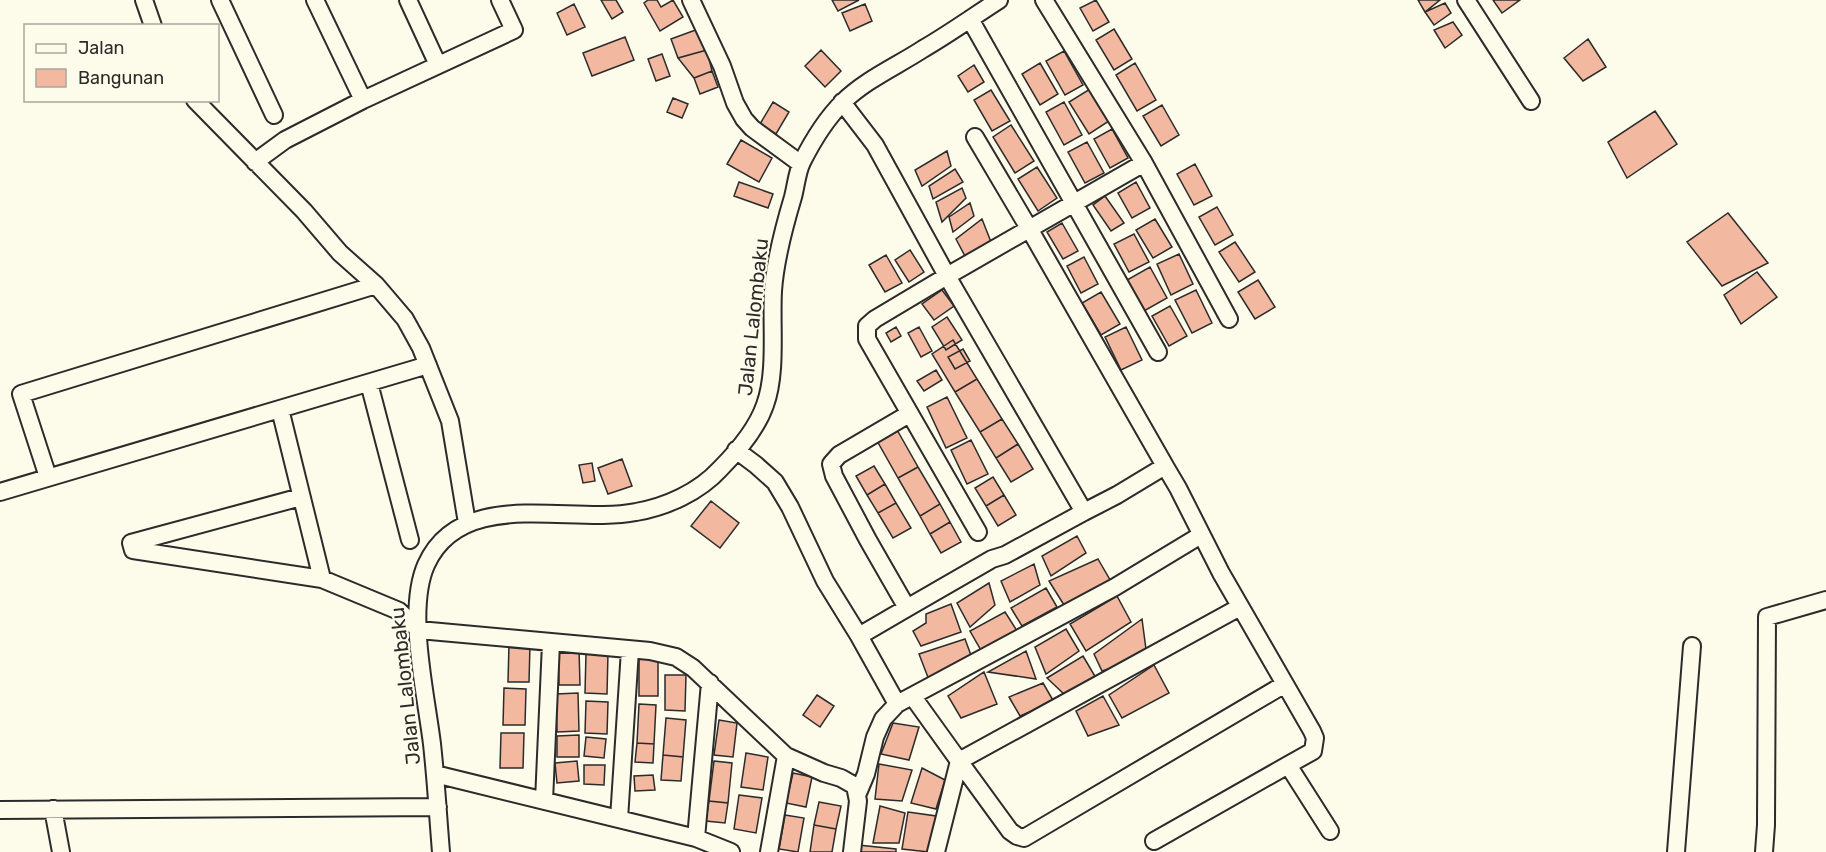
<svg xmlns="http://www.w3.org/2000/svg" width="1826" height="852" viewBox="0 0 1826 852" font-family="Rubik,sans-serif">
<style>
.building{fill:#f2b8a0;stroke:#2b2b2b;stroke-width:1.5}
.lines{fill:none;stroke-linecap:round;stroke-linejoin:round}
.minor-casing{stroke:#2b2b2b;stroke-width:20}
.minor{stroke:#fdfbea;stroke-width:16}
.labels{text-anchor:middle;stroke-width:4.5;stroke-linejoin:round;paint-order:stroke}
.street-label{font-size:20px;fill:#2b2b2b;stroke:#fdfbea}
</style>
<rect width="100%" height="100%" fill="#fdfbea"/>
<!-- building -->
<path class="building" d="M601 0H616L623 12 612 19Z
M648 0H657L661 7 673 0 683 17 660 31 644 3Z
M832 0H859L838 11Z
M1096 0 1109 22 1093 31 1080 8Z
M1418 0H1440L1425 12Z
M1493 0H1520L1502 13Z
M1445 3 1451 13 1434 25 1425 12Z
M574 4 585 27 567 35 557 13Z
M865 4 872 21 850 31 842 13Z
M1453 22 1462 35 1445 48 1434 30Z
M701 28 707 50 678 58 671 39Z
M1114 29 1132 59 1114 70 1096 40Z
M625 37 634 60 592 76 583 53Z
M1588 39 1606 67 1583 81 1564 58Z
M707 50 712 71 694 78 678 58Z
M821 50 841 71 825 87 805 66Z
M1064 51 1083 85 1065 95 1046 61Z
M662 54 670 76 656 81 648 59Z
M1040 63 1058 94 1040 105 1022 74Z
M1135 63 1156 100 1137 111 1116 75Z
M974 65 984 82 968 92 958 76Z
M712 71 718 87 700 94 694 78Z
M1090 89 1109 121 1089 134 1069 102Z
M991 90 1010 121 992 131 974 100Z
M673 98 688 104 682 118 667 112Z
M773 102 789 112 776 134 760 124Z
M1064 102 1082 135 1064 145 1046 112Z
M1162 105 1179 135 1161 146 1143 116Z
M1655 111 1677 144 1627 178 1608 142Z
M1011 125 1034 161 1015 173 993 137Z
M1112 129 1128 158 1110 168 1094 139Z
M741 140 772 158 759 182 727 164Z
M1087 142 1104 173 1085 183 1068 152Z
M947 151 951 166 922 186 915 170Z
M1195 164 1212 196 1194 205 1177 174Z
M1037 167 1057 198 1038 211 1018 179Z
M955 169 963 182 933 199 929 186Z
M739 182 773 194 768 208 734 196Z
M1136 182 1150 208 1132 218 1118 193Z
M962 188 966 198 942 222 936 202Z
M1105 196 1124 223 1111 231 1093 205Z
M970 203 974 216 953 232 949 217Z
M1217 207 1233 235 1215 245 1199 217Z
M1728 213 1768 263 1722 286 1687 242Z
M982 219 991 242 966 258 956 239Z
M1155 219 1172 247 1153 258 1136 230Z
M1062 223 1078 251 1063 259 1047 232Z
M1134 234 1149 262 1129 272 1114 244Z
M1235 242 1255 272 1239 282 1219 252Z
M910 250 924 272 909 282 895 260Z
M1179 254 1193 284 1171 295 1157 264Z
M886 255 902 283 885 292 869 265Z
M1084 257 1098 284 1081 293 1067 266Z
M1150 267 1167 298 1144 311 1127 280Z
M1757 272 1777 297 1741 324 1724 295Z
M1258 280 1275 307 1255 319 1238 292Z
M942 290 954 306 934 320 922 304Z
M1196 290 1212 323 1192 333 1175 300Z
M1101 292 1120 324 1101 335 1082 303Z
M1170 306 1187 336 1169 346 1152 316Z
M947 317 962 340 946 350 932 327Z
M896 327 901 336 891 342 886 333Z
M919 327 932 351 921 357 908 333Z
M1126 327 1142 360 1121 370 1105 337Z
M953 340 977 379 955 392 932 354Z
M963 349 970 361 955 369 948 357Z
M936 370 942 380 924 391 917 381Z
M977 379 1002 419 980 432 955 392Z
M947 397 967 438 946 448 927 407Z
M1002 419 1018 444 996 458 980 432Z
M896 428 918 467 898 478 876 439Z
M971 440 988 474 967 484 951 450Z
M1018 444 1033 469 1011 482 996 458Z
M622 459 632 486 608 494 598 468Z
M592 463 595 481 583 483 579 465Z
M874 466 885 484 867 495 856 476Z
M918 467 940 504 920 516 898 478Z
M993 477 1004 495 986 506 975 488Z
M885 484 896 503 878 513 867 495Z
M1004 495 1016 515 998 526 986 506Z
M711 501 739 523 720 548 691 526Z
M896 503 911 528 893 538 878 513Z
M940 504 950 522 930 534 920 516Z
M950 522 961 542 941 553 930 534Z
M1077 536 1086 553 1051 576 1042 556Z
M1098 559 1113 585 1064 605 1049 581Z
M1034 564 1040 585 1010 602 1001 581Z
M989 583 995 605 970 627 957 603Z
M1046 588 1057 607 1022 626 1011 608Z
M1117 596 1131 622 1086 651 1070 624Z
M951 604 961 632 921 646 913 631 926 623V614Z
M1005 612 1019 634 982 652 970 631Z
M1142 619 1147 657 1102 671 1094 654Z
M1066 629 1079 651 1046 674 1035 647Z
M965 639 972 658 929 680 919 654Z
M509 644 530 645 529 682H508Z
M579 649 580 685H559L558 650Z
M1026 651 1036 679 988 672Z
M586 653H608L607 694 585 693Z
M1083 656 1096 678 1065 695 1047 678Z
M639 659H658V696H639Z
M1154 665 1169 693 1122 718 1109 695Z
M984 672 997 704 961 718 948 696Z
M665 675H686L685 711 665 710Z
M1043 683 1054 702 1020 716 1009 697Z
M504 688 526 689 525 725H503Z
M578 693 579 731 557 732 556 694Z
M817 695 834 706 820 727 803 715Z
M1103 696 1119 725 1088 736 1076 711Z
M586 701 608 702 607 734 585 733Z
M639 704 656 705 654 744 637 743Z
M666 718 686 720 683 757 663 755Z
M719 720 737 723 733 757 714 755Z
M893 723 919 727 909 760 881 754Z
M501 733H524L523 768H500Z
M579 735V757H557V736Z
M586 737 606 739 604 758 584 756Z
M637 743 654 744 653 763 635 762Z
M746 753 768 757 763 790 741 787Z
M663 755 683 757 681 781 661 780Z
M577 761 579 781 557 783 555 763Z
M714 761 732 763 728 803 709 801Z
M879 764 912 770 902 801 875 799Z
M584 765H605L604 785 584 784Z
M922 768 945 780 936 809 911 803Z
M793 773 812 777 806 807 786 803Z
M653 775 655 790 635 791 634 776Z
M739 795 762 798 756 833 734 829Z
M709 801 728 803 725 823 706 821Z
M819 802 841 806 836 829 814 825Z
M880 806 905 813 899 843H873Z
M908 812 936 816 929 852 902 849Z
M785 815 804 818 798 852 779 849Z
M814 825 836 829 832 852H810Z
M858 845 896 849V852H857Z"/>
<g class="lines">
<defs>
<path id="minor" d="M144 0 153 26
M220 0 274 115
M315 0 363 100
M408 0 438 65
M691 0 722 66 735 103 744 119 752 128 801 164
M1044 0 1144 163 1229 319
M1466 0 1531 101
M970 19 1158 352
M195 100 304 211 340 253 376 285 405 319 421 348 450 421 467 523
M842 102 875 145 947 276 875 319 867 326V339L978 532
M975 137 1030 230 1165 466
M255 162 285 140 363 100 514 30 500 0
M1144 163 947 276 1084 512 1117 495 1165 466 1178 488 1221 573 1312 731 1315 738 1313 751 1288 765 1330 831
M369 383 410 540
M280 409 322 579
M909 414 839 455 831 464 834 476 868 540 907 608 992 559 1005 555 1084 512
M736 450 756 465 775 482 790 507 825 581 859 636
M48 477 21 394 376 285
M0 492 428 365
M301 497 131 543 133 550 322 579 399 611 419 630 650 651 676 657 693 668 786 756 824 773 841 778 855 786 858 801 852 852
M913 697 959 761 1240 607
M897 704 859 636 907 608
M959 761 1010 831 1017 836 1024 838 1285 684
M435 774 696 838 731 852
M858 793 866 774 875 737 883 719 897 704 1115 587 1201 535
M544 801 551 643
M53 809 61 852
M0 810 438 807
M619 819 630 650
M696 838 710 683
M1154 841 1288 765
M441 852C438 816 436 780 432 744 426 694 406 611 426 565 461 486 570 525 636 512 666 507 699 492 720 469 737 452 757 428 765 405 777 372 771 327 773 291 775 260 784 227 793 197 796 186 797 172 802 162 812 142 827 118 843 102 865 80 897 66 923 49 949 34 974 16 999 0
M769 852 786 756
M936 852 959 761
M1676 852 1692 646
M1764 852 1766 825 1767 617 1826 600"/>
</defs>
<!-- minor casing -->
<use href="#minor" class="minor-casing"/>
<!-- minor -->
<use href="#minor" class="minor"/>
</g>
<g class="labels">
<!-- street labels -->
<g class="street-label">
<text transform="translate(753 317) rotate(-84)" y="7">Jalan Lalombaku</text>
<text transform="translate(405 686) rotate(-96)" y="7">Jalan Lalombaku</text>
</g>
</g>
<!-- legend -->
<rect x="24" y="24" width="195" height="78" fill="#fdfbea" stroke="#a9a89e" stroke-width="1.5"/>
<rect x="36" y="44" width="30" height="9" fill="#fdfbea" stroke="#a9a89e" stroke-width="1.5"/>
<text x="78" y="54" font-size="18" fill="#2b2b2b">Jalan</text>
<rect x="36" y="69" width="30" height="18" fill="#f2b8a0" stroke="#a9a89e" stroke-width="1.5"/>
<text x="78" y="84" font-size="18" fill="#2b2b2b">Bangunan</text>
</svg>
